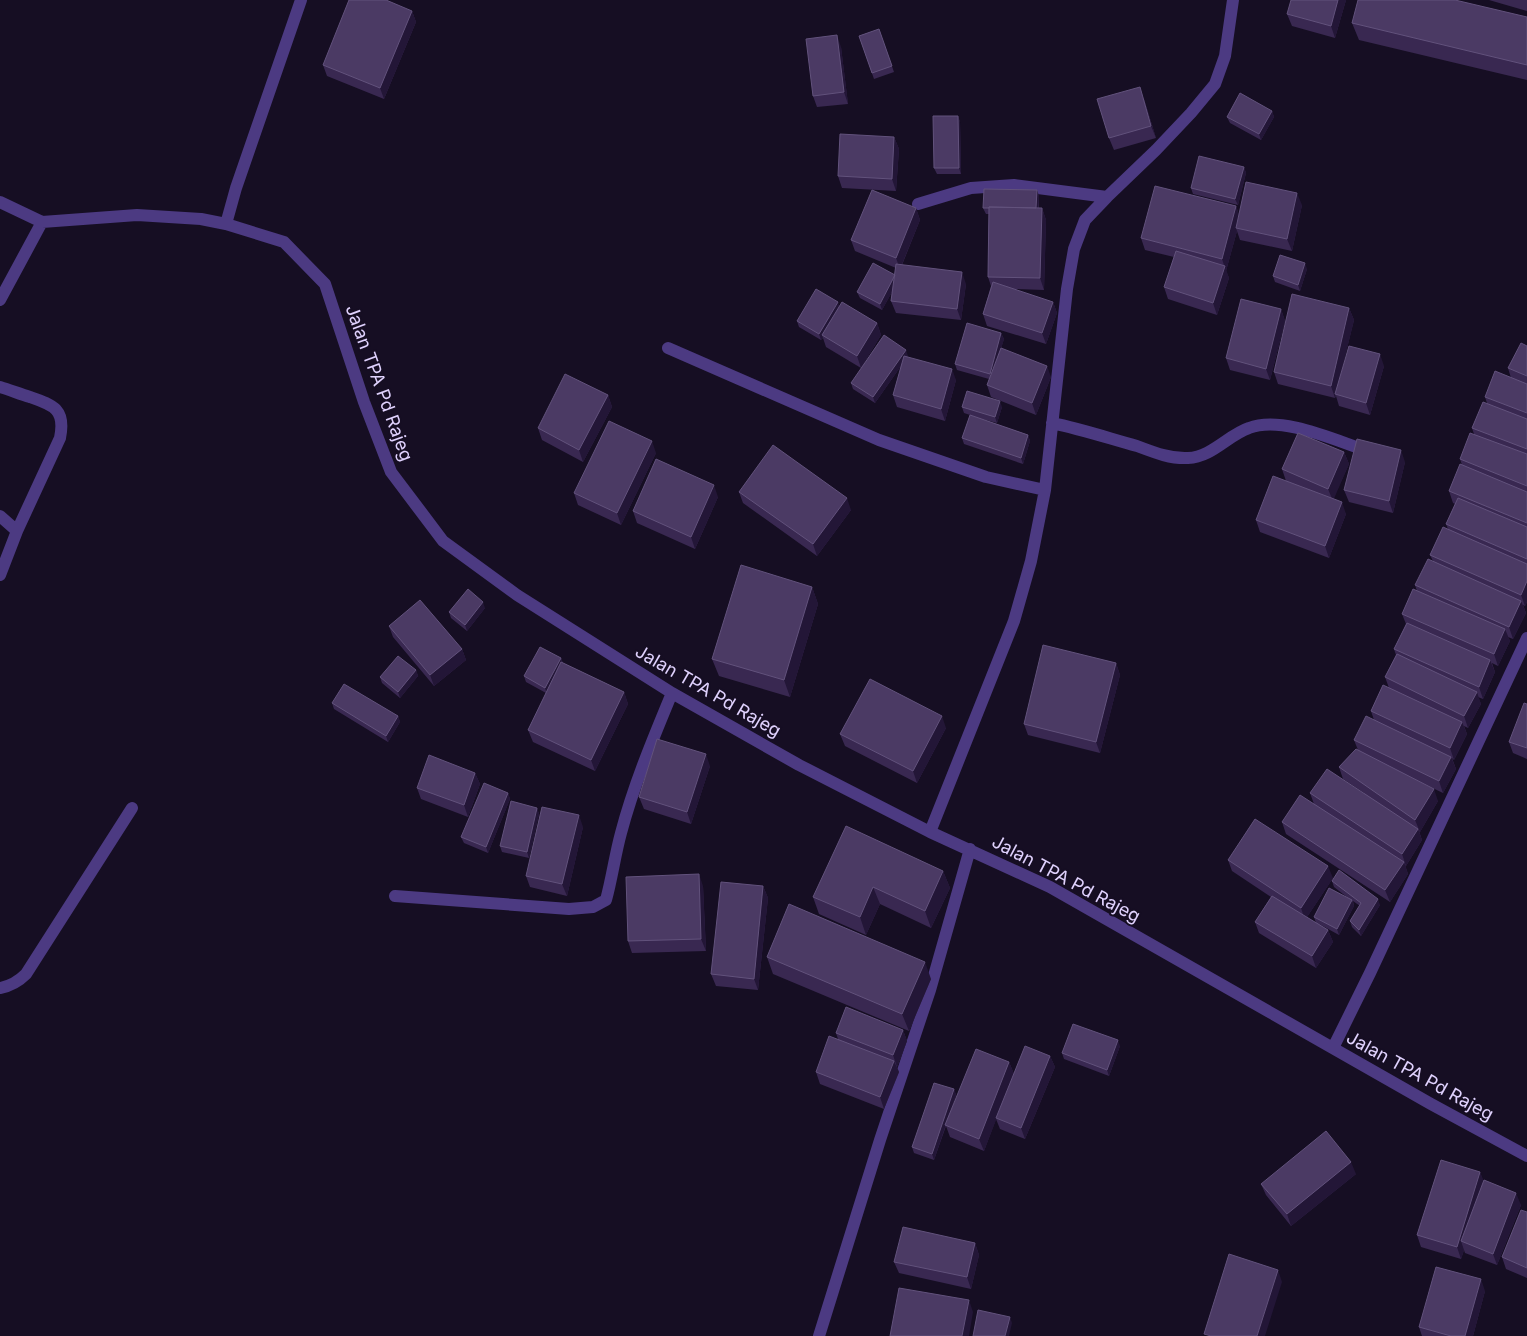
<svg xmlns="http://www.w3.org/2000/svg" width="1527" height="1336" viewBox="0 0 1527 1336" font-family="Inter,sans-serif">
<style>
.lines{fill:none;stroke-linecap:round;stroke-linejoin:round}
.street{stroke:#4c3a82;stroke-width:12}
.wall{fill:#392851}
.shaded-wall{fill:#231637}
.building{fill:#4b3a64;stroke:#62527c}
.labels{text-anchor:middle;stroke-width:4;stroke-linejoin:round;paint-order:stroke}
.street-label{font-size:18px;fill:#e0d2fe;stroke:#160e23}
</style>
<rect width="100%" height="100%" fill="#160e23"/>
<g class="lines">
<!-- street -->
<path class="street" d="M0 202 42 222 137 215 201 219 226 224 284 242 325 284 364 402 391 472 443 541 517 595 672 693 799 765 930 832 1050 887 1431 1104 1527 1156
M918 204 971 188 1014 185 1107 197
M226 224 236 188 301 0
M0 300 42 222
M668 348 879 440 986 477 1045 490
M0 387C10 390 20 394 30 397 53 405 66 409 60 438L17 531 0 575
M1052 423C1081 429 1108 438 1137 446 1153 452 1170 459 1188 458 1212 457 1228 435 1249 428 1283 415 1338 442 1371 452
M0 516 17 531
M930 832 1014 621 1031 561 1045 490 1067 289 1074 249 1085 220 1107 197 1156 150 1191 113 1215 84 1225 56 1233 0
M395 896 569 909 593 907 606 900C612 878 615 855 621 833 634 784 653 739 672 693
M0 988C11 986 18 982 26 974L132 808
M1333 1048 1370 973 1527 638
M819 1336 880 1140 930 990 970 849"/>
</g>
<!-- wall -->
<path class="wall" d="M1346 0 1335 38 1292 26 1287 14Z
M1489 0H1527V11Z
M412 11 416 22 384 99 327 76 323 65Z
M1527 17V80L1359 40 1352 23Z
M879 29 894 72 874 79 859 36Z
M841 47 848 104 817 107 813 96Z
M1144 99 1156 138 1114 150 1109 138Z
M1272 111 1274 117 1261 140 1230 123 1227 117Z
M958 116 960 122 961 174H937L934 168Z
M894 137 899 149 896 191 842 188 838 176Z
M1244 167 1246 173 1238 205 1193 194 1191 188Z
M1037 190 1039 196V208H1042L1046 220 1044 290 1013 289 1053 302 1057 313 1046 344 987 326 983 314 991 286 988 277 989 214H986L983 208Z
M1302 205 1292 251 1240 240 1237 231 1226 271 1229 278 1217 315 1168 299 1164 287 1174 257 1145 250 1141 238 1236 206 1239 215Z
M916 208 920 220 902 265 966 284 961 320 896 313 891 301 893 290 882 310 860 298 857 292 895 275 896 268 855 251 851 240Z
M1307 269 1300 291 1275 282 1273 276Z
M839 307 877 323 881 335 861 368 826 347 823 338 821 340 799 327 797 321Z
M1349 308 1354 320 1339 380 1384 366 1370 415 1339 406 1336 396 1335 398 1278 384 1274 372Z
M1281 309 1285 321 1270 380 1230 370 1226 358Z
M1001 333 1004 339 1000 351 1051 377 1036 415 991 397 987 385 989 379 957 370 955 364Z
M1527 346V602L1525 606 1523 605 1526 613 1513 639 1508 637 1510 641 1498 666 1492 663 1495 672 1483 699 1478 697 1481 704 1468 728 1464 726 1467 734 1454 760 1452 758 1456 769 1443 793 1397 771 1438 801 1420 832 1419 831 1422 840 1406 866 1405 865 1408 874 1390 902 1286 834 1282 822 1314 804 1310 793H1364L1343 779 1339 767 1358 750 1354 740 1374 720 1371 711 1389 688 1385 677 1396 655 1394 649 1406 624 1402 614 1417 591 1415 585 1433 561 1430 555 1448 529 1446 524 1455 504 1453 503 1449 491 1462 465 1460 459 1474 434 1472 428 1487 403 1485 397 1511 378 1508 368Z
M908 356 907 357 956 380 945 421 897 407 893 395 901 366 875 403 853 389 851 383Z
M608 395 612 407 583 462 542 440 538 428Z
M962 407H1002L997 423 978 418 1028 435 1030 441 1023 464 964 444 962 438 970 415 964 413Z
M1344 452 1349 464 1333 499 1346 514 1329 558 1260 532 1256 520 1286 481 1282 469Z
M656 453 621 525 578 505 574 493Z
M1405 462 1393 513 1349 502 1344 490Z
M739 492 851 510 817 556 743 503Z
M718 497 695 549 637 523 633 511Z
M812 587 818 604 790 697 719 676 712 659Z
M485 608 467 631 451 618 449 612Z
M389 626 462 649 466 660 434 686 393 637Z
M561 658 563 663 624 692 628 704 595 771 533 742 528 730 546 693 526 682 524 676Z
M1116 663 1120 675 1100 753 1028 735 1024 724Z
M416 670 418 676 400 698 382 683 380 677Z
M332 703 398 716 400 722 388 742 334 709Z
M1527 704V759L1513 753 1509 742Z
M946 728 917 783 845 746 840 734Z
M710 766 691 824 644 809 639 797Z
M475 773 480 784 468 817 421 799 417 788Z
M508 793 510 799 488 853 464 843 461 837Z
M537 808 539 814 529 858 502 852 500 846Z
M583 827 567 896 530 887 526 876Z
M1228 860 1333 878 1307 917 1316 923 1314 917 1348 898 1334 887 1332 881 1380 905 1361 936 1352 927 1350 921 1360 906 1353 901 1354 906 1339 935 1319 924 1328 930 1333 942 1316 968 1259 933 1255 922 1271 897 1232 871Z
M943 871 950 888 931 928 880 904 866 935 819 914 813 897Z
M703 886 706 951 632 953 628 941Z
M763 886 768 898 758 990 716 986 711 974Z
M767 957 931 979 909 1031 773 974Z
M903 1030 907 1041 897 1067 899 1072 884 1109 820 1084 816 1072 838 1039 836 1033Z
M1120 1046 1109 1076 1064 1059 1062 1053Z
M1050 1056 1055 1067 1025 1139 1000 1129 996 1119 984 1151 950 1137 946 1126 934 1160 914 1153 912 1147 954 1089 956 1095 951 1110 1009 1062 1014 1074Z
M1480 1172 1483 1181 1521 1205 1497 1265 1465 1253 1464 1250 1461 1259 1421 1247 1417 1235Z
M1356 1174 1291 1226 1266 1195 1261 1184Z
M1527 1212V1278L1506 1269 1502 1257Z
M975 1243 979 1255 971 1289 899 1273 894 1262Z
M1485 1291 1473 1336H1422L1419 1327Z"/>
<!-- shaded-wall -->
<path class="shaded-wall" d="M1338 0H1346L1335 38 1331 26Z
M412 11 416 22 384 99 380 88Z
M837 35 841 47 848 104 844 92Z
M1140 87 1144 99 1156 138 1151 126Z
M1272 111 1274 117 1261 140 1259 134Z
M958 116 960 122 961 174 959 168Z
M894 137 899 149 896 191 892 179Z
M1244 167 1246 173 1238 205 1235 199Z
M1037 190 1039 196 1038 215 1036 209Z
M1297 193 1302 205 1292 251 1287 239Z
M1236 206 1240 218 1236 228 1237 231 1226 271 1222 259Z
M916 208 920 220 900 269 896 258Z
M1042 208 1046 220 1044 290 1040 278Z
M1305 263 1307 269 1300 291 1298 285Z
M1225 266 1229 278 1217 315 1213 303Z
M962 272 966 284 961 320 957 309Z
M895 275 898 281 882 310 880 304Z
M838 302 840 308 822 335 823 338 821 340 819 334Z
M1053 302 1057 313 1046 344 1042 333Z
M1349 308 1354 320 1335 398 1331 386Z
M1281 309 1285 321 1270 380 1266 369Z
M877 323 881 335 861 368 857 356Z
M1001 333 1004 339 992 380 990 374Z
M906 350 908 356 875 403 873 397Z
M1380 354 1384 366 1370 415 1366 403Z
M1047 366 1051 377 1036 415 1032 403Z
M952 369 956 380 945 421 941 409Z
M608 395 612 407 583 462 579 450Z
M1000 401 1002 407 997 423 995 417Z
M1028 435 1030 441 1023 464 1021 458Z
M652 441 656 453 621 525 617 513Z
M1401 450 1405 462 1393 513 1389 501Z
M1344 452 1349 464 1333 501 1328 489Z
M714 485 718 497 695 549 691 537Z
M847 498 851 510 817 556 813 544Z
M1342 502 1346 514 1329 558 1325 546Z
M1527 581V602L1525 606 1521 595Z
M812 587 818 604 790 697 784 680Z
M1521 601 1526 613 1513 639 1509 627Z
M483 602 485 608 467 631 465 625Z
M1505 629 1510 641 1498 666 1494 654Z
M462 649 466 660 434 686 430 675Z
M561 658 563 664 547 694 545 688Z
M1490 660 1495 672 1483 699 1479 687Z
M1116 663 1120 675 1100 753 1096 742Z
M416 670 418 676 400 698 398 692Z
M624 692 628 704 595 771 591 760Z
M1477 692 1481 704 1468 728 1464 716Z
M398 716 400 722 388 742 386 736Z
M942 716 946 728 917 783 913 771Z
M1462 722 1467 734 1454 760 1450 748Z
M706 754 710 766 691 824 687 812Z
M1451 757 1456 769 1443 793 1439 781Z
M475 773 480 784 468 817 464 805Z
M1434 789 1438 801 1420 832 1415 820Z
M508 793 510 799 488 853 486 847Z
M537 808 539 814 529 858 527 852Z
M579 815 583 827 567 896 562 884Z
M1418 829 1422 840 1406 866 1402 854Z
M1404 862 1408 874 1390 902 1385 890Z
M1328 866 1333 878 1305 920 1301 908Z
M943 871 950 888 931 928 925 911Z
M699 874 703 886 706 951 701 939Z
M763 886 768 898 758 990 754 979Z
M873 887 880 904 866 935 860 917Z
M1378 899 1380 905 1361 936 1359 930Z
M1352 900 1354 906 1339 935 1337 929Z
M1328 930 1333 942 1316 968 1312 956Z
M925 962 931 979 909 1031 902 1014Z
M903 1030 907 1041 897 1067 893 1055Z
M1118 1040 1120 1046 1109 1076 1107 1070Z
M1050 1056 1055 1067 1025 1139 1021 1128Z
M894 1061 899 1072 884 1109 880 1097Z
M1009 1062 1014 1074 984 1151 979 1139Z
M954 1089 956 1095 934 1160 932 1154Z
M1351 1162 1356 1174 1291 1226 1287 1214Z
M1480 1172 1485 1184 1461 1241 1464 1250 1461 1259 1457 1247Z
M1516 1193 1521 1205 1497 1265 1493 1254Z
M975 1243 979 1255 971 1289 967 1277Z
M1278 1270 1282 1282 1265 1336H1257Z
M1481 1279 1485 1291 1473 1336H1465Z
M969 1300 973 1312 969 1336H962Z
M1010 1317 1012 1323 1009 1336H1005Z"/>
<!-- building -->
<path class="building" d="M349 0H386L412 11 380 88 323 65Z
M1291 0H1338L1331 26 1287 14Z
M1358 0H1455L1527 17V65L1352 23Z
M879 29 892 66 872 73 859 36Z
M837 35 844 92 813 96 806 39Z
M1140 87 1151 126 1109 138 1097 99Z
M1240 93 1272 111 1259 134 1227 117Z
M933 116H958L959 168H934Z
M840 134 894 137 892 179 838 176Z
M1199 156 1244 167 1235 199 1191 188Z
M1246 182 1297 193 1287 239 1236 228Z
M1155 186 1236 206 1222 259 1141 238Z
M984 189 1037 190 1036 208 989 207V208H983Z
M872 190 916 208 896 258 851 240Z
M989 207 1042 208 1040 278 988 277Z
M1176 251 1225 266 1213 303 1164 287Z
M1280 255 1305 263 1298 285 1273 276Z
M873 263 895 275 880 304 857 292Z
M896 264 962 272 957 309 891 301Z
M993 282 1053 302 1042 333 983 314Z
M816 289 838 302 819 334 797 321Z
M1292 294 1349 308 1331 386 1274 372Z
M1241 299 1281 309 1266 369 1226 358Z
M842 302 877 323 857 356 822 335Z
M967 323 1001 333 990 374 955 364Z
M884 335 906 350 873 397 851 383Z
M1521 343 1527 346V376L1508 368Z
M1349 346 1380 354 1366 403 1335 394Z
M1001 348 1047 366 1032 403 987 385Z
M904 356 952 369 941 409 893 395Z
M1495 371 1527 384V413L1485 397Z
M565 374 608 395 579 450 538 428Z
M967 391 1000 401 995 417 962 407Z
M1483 402 1527 419V449L1472 428Z
M970 415 1028 435 1021 458 962 438Z
M609 421 652 441 617 513 574 493Z
M1298 433 1344 452 1328 489 1282 469Z
M1470 433 1527 454V486L1460 459Z
M1357 439 1401 450 1389 501 1344 490Z
M773 445 847 498 813 544 739 492Z
M656 459 714 485 691 537 633 511Z
M1460 464 1527 492V523L1449 491Z
M1273 476 1342 502 1325 546 1256 520Z
M1458 498 1527 527V559L1446 524Z
M1443 527 1527 564V581L1521 595 1430 555Z
M1428 559 1521 601 1509 627 1415 585Z
M741 565 812 587 784 680 712 659Z
M468 589 483 602 465 625 449 612Z
M1413 589 1505 629 1494 654 1402 614Z
M420 600 462 649 430 675 389 626Z
M1407 623 1490 660 1479 687 1394 649Z
M1043 645 1116 663 1096 742 1024 724Z
M540 647 561 658 545 688 524 676Z
M1397 654 1477 692 1464 716 1385 677Z
M398 656 416 670 398 692 380 677Z
M561 662 624 692 591 760 528 730Z
M870 679 942 716 913 771 840 734Z
M344 684 398 716 386 736 332 703Z
M1383 685 1462 722 1450 748 1371 711Z
M1524 703 1527 704V748L1509 742Z
M1366 716 1451 757 1439 781 1354 740Z
M657 739 706 754 687 812 639 797Z
M1356 749 1434 789 1415 820 1339 767Z
M429 755 475 773 464 805 417 788Z
M1327 769 1418 829 1402 854 1310 793Z
M484 783 508 793 486 847 461 837Z
M1300 795 1404 862 1385 890 1282 822Z
M511 801 537 808 527 852 500 846Z
M542 807 579 815 562 884 526 876Z
M1255 819 1328 866 1301 908 1228 860Z
M846 826 943 871 925 911 873 887 860 917 813 897Z
M1339 870 1378 899 1359 930 1350 921 1361 903 1332 881Z
M699 874 701 939 628 941 626 877Z
M721 882 763 886 754 979 711 974Z
M1329 888 1352 900 1337 929 1314 917Z
M1272 896 1328 930 1312 956 1255 922Z
M789 904 925 962 902 1014 767 957Z
M846 1007 903 1030 893 1055 836 1033Z
M1073 1024 1118 1040 1107 1070 1062 1053Z
M829 1036 894 1061 880 1097 816 1072Z
M1025 1046 1050 1056 1021 1128 996 1118Z
M976 1049 1009 1062 979 1139 945 1125Z
M934 1083 954 1089 932 1154 912 1147Z
M1326 1131 1351 1162 1287 1214 1261 1184Z
M1441 1160 1480 1172 1457 1247 1417 1235Z
M1484 1180 1516 1193 1493 1254 1461 1241Z
M1521 1210 1527 1212V1268L1502 1257Z
M903 1227 975 1243 967 1277 894 1262Z
M1229 1254 1278 1270 1257 1336H1211L1204 1334Z
M1436 1267 1481 1279 1465 1336H1451L1419 1327Z
M899 1288 969 1300 962 1336H890Z
M978 1310 1010 1317 1005 1336H973Z"/>
<g class="labels">
<!-- street labels -->
<g class="street-label">
<text transform="translate(379 383) rotate(70)" y="6">Jalan TPA Pd Rajeg</text>
<text transform="translate(708 691) rotate(30)" y="6">Jalan TPA Pd Rajeg</text>
<text transform="translate(1066 879) rotate(28)" y="6">Jalan TPA Pd Rajeg</text>
<text transform="translate(1420 1076) rotate(29)" y="6">Jalan TPA Pd Rajeg</text>
</g>
</g>
</svg>
